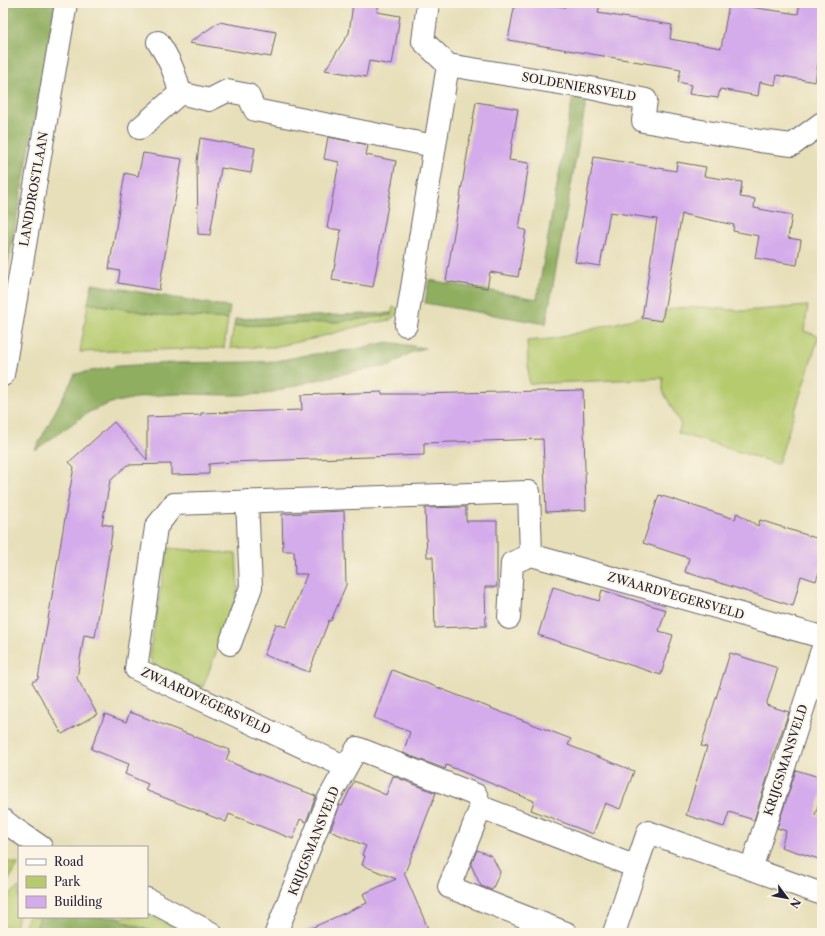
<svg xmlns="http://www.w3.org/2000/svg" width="825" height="936" viewBox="0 0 825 936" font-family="'Libre Caslon Text',serif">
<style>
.green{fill:#b6ca6e;stroke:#6c7654}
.forest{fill:#90ae61;stroke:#59684e}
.building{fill:#d4abeb}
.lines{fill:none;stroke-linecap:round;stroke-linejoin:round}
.street-casing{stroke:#676467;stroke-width:24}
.secondary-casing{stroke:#676467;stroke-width:24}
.street{stroke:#fff;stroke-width:22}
.secondary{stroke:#fff;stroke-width:22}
.labels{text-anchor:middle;stroke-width:4;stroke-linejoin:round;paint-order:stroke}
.street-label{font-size:12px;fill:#22223b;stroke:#fcf5e5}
</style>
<rect width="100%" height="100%" fill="#fcf5e5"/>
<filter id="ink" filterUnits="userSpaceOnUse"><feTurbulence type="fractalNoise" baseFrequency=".025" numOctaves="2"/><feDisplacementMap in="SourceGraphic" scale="8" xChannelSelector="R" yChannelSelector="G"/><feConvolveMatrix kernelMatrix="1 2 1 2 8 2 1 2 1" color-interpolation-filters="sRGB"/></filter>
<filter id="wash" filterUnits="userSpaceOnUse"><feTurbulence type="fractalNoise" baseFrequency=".012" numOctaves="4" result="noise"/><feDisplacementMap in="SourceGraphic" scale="16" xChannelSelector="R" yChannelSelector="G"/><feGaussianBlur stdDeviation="0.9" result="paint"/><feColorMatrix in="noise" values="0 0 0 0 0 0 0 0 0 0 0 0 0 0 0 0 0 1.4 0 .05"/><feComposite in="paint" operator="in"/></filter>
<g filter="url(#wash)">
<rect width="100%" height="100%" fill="#e7dfba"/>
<!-- green -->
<path class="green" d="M88 303 160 315 228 319 224 348 80 352Z
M808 306 804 331 819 336 778 464 678 433 681 425 663 391V378L529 384 527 341 551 339 565 336 676 308 702 307 744 311Z
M393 307 401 309 397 314 390 320 367 324 312 339 274 347 230 348 234 326 336 322 391 315Z
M168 548 236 554 238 591 223 634 203 687 177 677 154 666 149 655Z
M3 860 18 864 9 880 3 885Z
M19 887V916L13 933H3V899Z
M147 914 185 933H156L125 922 118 917H147Z
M28 917H40L35 933H22Z"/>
<!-- forest -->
<path class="forest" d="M3 3H56L3 292Z
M573 95 587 97 546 324 425 303 429 280 537 299Z
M92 284 230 307 228 319 160 315 88 303Z
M391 313V315L336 322 234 326 235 319Z
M388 342 425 348 410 353 390 366 356 371 312 381 266 394 233 395 176 394 146 396 111 403 89 412 35 450 75 374 118 366 172 363 257 362 277 361 307 355 351 350Z
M40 917H118L125 922 156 933H35Z"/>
<g id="blocks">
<!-- building -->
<path class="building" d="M353 3H379L377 12 400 16 392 65 369 61 366 77 325 70 349 33Z
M515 3H539L565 7 566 3H600L598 13 672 25 670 39 721 48 729 4 798 14 800 3H822V59H819L815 82 777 75 775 85 760 82 758 96 720 89 718 98 689 94 691 85 678 82 681 69 508 40Z
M219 22 276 32 271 57 189 43Z
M476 102 518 109 509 160 529 163 519 229 526 230 518 277 490 272 487 288 446 281Z
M328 137 368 145 366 155 396 161 373 287 332 280 341 230 327 228 339 162 324 159Z
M200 138 255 148 251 173 221 168 210 235 198 234 197 162Z
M143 153 182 159 174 207H173L159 290 118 283 120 271 109 269 125 173 138 176Z
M594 157 676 171 677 162 706 167 704 176 742 182 740 197 755 199 754 208 792 215 788 238 801 240 797 265 755 258 759 236 733 231 734 225 682 214 662 321 642 318 657 219 610 212 600 266 575 262Z
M583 390 586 510 546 512 543 439 424 443V455L231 462 209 464V474L171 475V464L127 465 110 481 102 524 113 526 108 560 95 637 84 635 77 678 97 714 62 734 32 682 38 679 69 494 74 467 69 462 114 422 147 460V417L201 415V413L302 410 301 395 382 392V394H418Z
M659 495 735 519 737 513 758 526 760 520 822 540V564L816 581 801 576 793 606 685 572 689 558 643 543Z
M466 507V521H497V587H485L486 626 435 628 433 557H427L425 508Z
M344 511 346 585 331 621 329 620 309 672 264 655 276 624 286 627 307 574H295L294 551H283L282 514Z
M553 587 599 601 602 590 666 610 659 631 673 635 661 675 538 635Z
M730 653 778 668 766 705 789 712 771 762 772 763 754 820 729 812 724 827 686 815 707 747 701 746Z
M392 670 571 739 568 745 634 771 620 809 605 803 593 834 531 810 534 801 446 765 445 769 403 753 410 732 374 718Z
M130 712 230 750 226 760 251 771 316 796 306 822 300 819 293 839 229 814 226 822 145 790 148 784 125 774 129 764 91 749 105 714 126 722Z
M796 770 822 778V792L815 815 822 817V860L781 847 786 831 777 828Z
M393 776 436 793 404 875H405L430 933H300L367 903 363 894 396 879 362 865 365 856 362 855 366 846 330 831 340 805 342 806 354 781 386 795Z
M477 850 492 856 500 872 492 890 481 886 471 865Z"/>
</g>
</g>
<g filter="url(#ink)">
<use href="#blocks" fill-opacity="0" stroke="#676467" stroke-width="1"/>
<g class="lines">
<defs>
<path id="street" d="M428 3 423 41 448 65 590 88 646 100 643 121 760 141 792 145 822 123
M158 42C170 60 175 73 180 93
M140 128 180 93 209 100 227 91 248 95 255 110 434 146
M406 325 448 65
M509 618 512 563 531 555 822 637
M230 644 251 587 247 501
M346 767 136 669 156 527 174 504 529 492 531 555
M481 807 449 887 566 933
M751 869 822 650
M276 933 329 798 357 748 476 795 481 807 636 867 648 832 822 894
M614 933 636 867"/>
<path id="secondary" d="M3 375 66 3
M3 820 12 827 41 847
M147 899 211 933"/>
</defs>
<!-- street casing -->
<use href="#street" class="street-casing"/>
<!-- secondary casing -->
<use href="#secondary" class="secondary-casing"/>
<!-- street -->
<use href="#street" class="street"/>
<!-- secondary -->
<use href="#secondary" class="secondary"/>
</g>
</g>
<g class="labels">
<!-- street labels -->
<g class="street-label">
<text transform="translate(579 87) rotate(10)" y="4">SOLDENIERSVELD</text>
<text transform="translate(34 189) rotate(-80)" y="4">LANDDROSTLAAN</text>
<text transform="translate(676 596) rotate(16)" y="4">ZWAARDVEGERSVELD</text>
<text transform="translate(206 701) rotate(25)" y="4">ZWAARDVEGERSVELD</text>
<text transform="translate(786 760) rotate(-72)" y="4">KRIJGSMANSVELD</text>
<text transform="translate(314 841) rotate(-68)" y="4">KRIJGSMANSVELD</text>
</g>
</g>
<!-- margin -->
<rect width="825" height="936" fill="none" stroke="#fcf5e5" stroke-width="16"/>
<!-- legend -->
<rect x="18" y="846" width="130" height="72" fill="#fcf5e5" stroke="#a5a1a1"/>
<rect x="26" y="859" width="20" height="6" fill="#ffffff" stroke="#a5a1a1"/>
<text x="54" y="866" font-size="12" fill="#22223b">Road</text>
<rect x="26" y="876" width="20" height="12" fill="#b6ca6e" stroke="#a5a1a1"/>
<text x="54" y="886" font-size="12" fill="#22223b">Park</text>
<rect x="26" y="896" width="20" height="12" fill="#d4abeb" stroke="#a5a1a1"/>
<text x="54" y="906" font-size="12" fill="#22223b">Building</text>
<!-- north arrow -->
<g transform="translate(787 898) rotate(122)" stroke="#fcf5e5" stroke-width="3" paint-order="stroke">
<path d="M0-3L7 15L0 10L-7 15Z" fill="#22223b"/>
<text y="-6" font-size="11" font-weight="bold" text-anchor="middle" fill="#22223b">N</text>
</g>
</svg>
